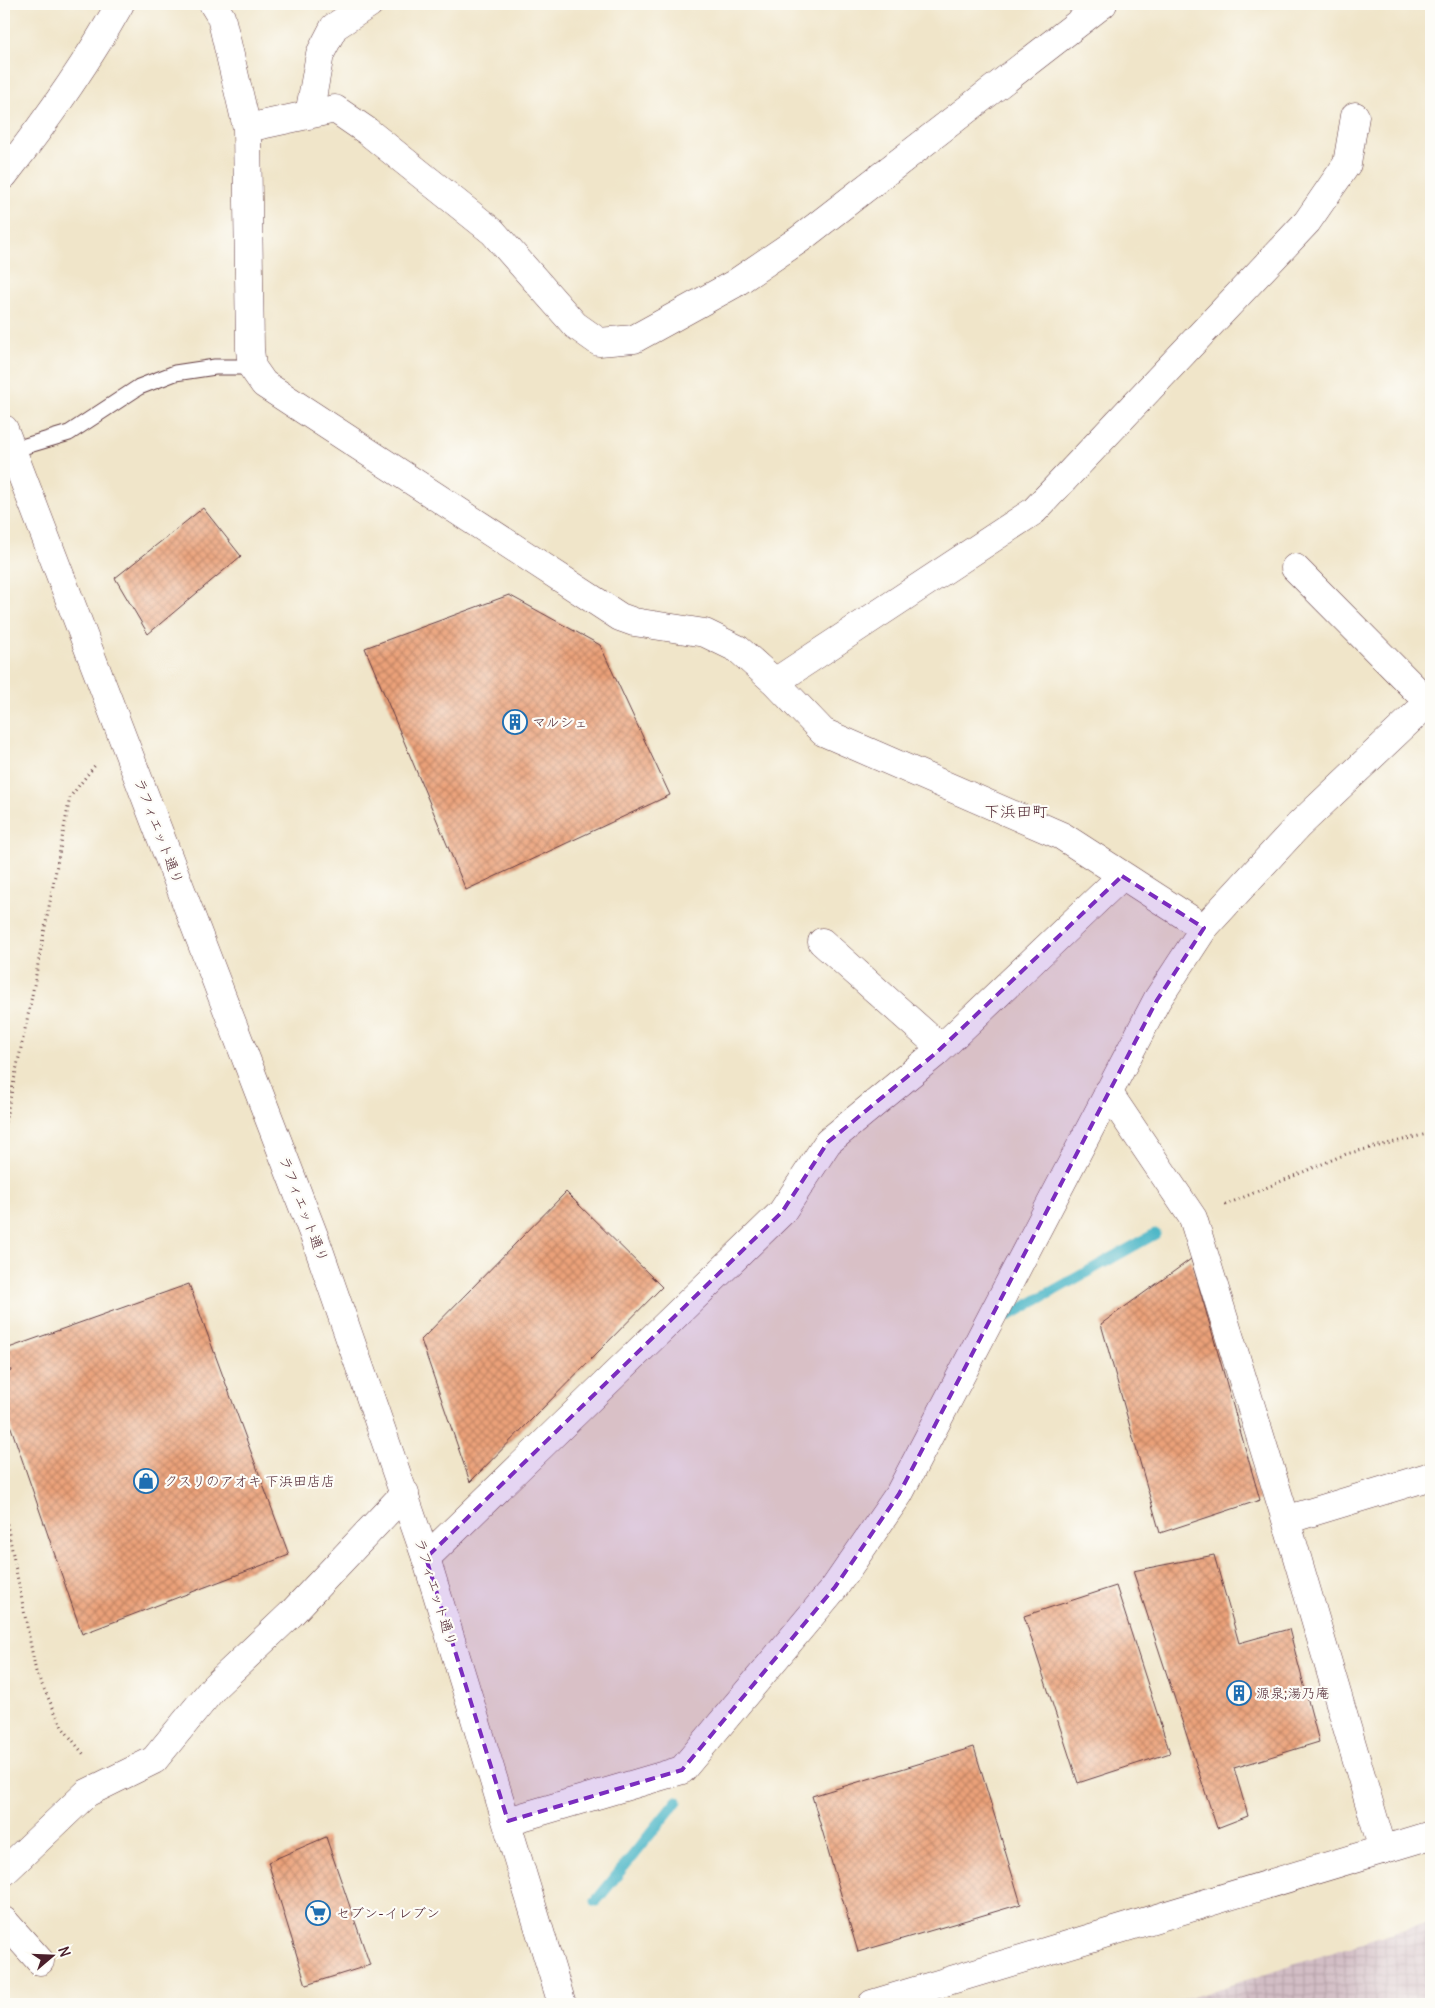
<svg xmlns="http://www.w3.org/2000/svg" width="1435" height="2008" viewBox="0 0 1435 2008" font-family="Delius,'Klee One',sans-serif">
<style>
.industrial{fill:url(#industrial-grid)}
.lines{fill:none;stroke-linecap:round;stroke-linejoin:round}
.stream{stroke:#49b5c6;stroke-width:11}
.building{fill:url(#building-cross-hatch)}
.lane-casing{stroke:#633d43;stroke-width:17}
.street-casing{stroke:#633d43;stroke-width:29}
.secondary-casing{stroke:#633d43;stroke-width:29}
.path{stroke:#633d43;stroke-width:3;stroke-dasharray:1 4;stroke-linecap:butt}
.lane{stroke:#fff;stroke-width:15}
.street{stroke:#fff;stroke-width:28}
.secondary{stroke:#fff;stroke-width:28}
.marked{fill:#7b2cbf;fill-opacity:0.2;stroke:#7b2cbf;stroke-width:4;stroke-dasharray:10 6;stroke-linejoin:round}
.labels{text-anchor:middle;stroke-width:4.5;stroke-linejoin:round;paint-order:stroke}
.poi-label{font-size:14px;fill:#4a1f2b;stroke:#fdfcf7;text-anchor:start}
.street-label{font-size:14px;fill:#4a1f2b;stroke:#fdfcf7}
.quarter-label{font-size:16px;fill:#4a1f2b;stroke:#fdfcf7}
</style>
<defs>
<pattern id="industrial-grid" width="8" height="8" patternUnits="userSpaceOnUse" patternTransform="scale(1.25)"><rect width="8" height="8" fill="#d2bdc5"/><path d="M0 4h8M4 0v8" fill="none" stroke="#b6a2a9"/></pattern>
<pattern id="building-cross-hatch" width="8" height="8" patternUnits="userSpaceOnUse" patternTransform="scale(1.25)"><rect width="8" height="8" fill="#eba179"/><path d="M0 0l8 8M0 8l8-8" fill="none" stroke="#c08363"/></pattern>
</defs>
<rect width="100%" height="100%" fill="#fdfcf7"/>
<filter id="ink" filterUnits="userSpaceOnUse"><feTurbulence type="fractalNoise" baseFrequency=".02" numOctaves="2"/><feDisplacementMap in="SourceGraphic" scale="10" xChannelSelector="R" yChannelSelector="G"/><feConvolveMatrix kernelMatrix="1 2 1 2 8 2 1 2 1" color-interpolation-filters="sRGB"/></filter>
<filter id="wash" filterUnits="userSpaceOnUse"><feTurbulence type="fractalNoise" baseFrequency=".0096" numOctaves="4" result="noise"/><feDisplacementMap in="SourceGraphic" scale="20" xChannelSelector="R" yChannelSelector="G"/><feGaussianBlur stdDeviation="1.12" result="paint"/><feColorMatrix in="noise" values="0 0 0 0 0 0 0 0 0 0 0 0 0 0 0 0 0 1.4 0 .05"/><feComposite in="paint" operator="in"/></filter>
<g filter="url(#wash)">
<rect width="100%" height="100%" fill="#f0e5c9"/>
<!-- industrial -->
<path class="industrial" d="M1431 1921V2004H1171Z"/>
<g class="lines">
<!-- stream -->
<path class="stream" d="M1010 1315 1155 1234
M596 1901 677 1801"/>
</g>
<g id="blocks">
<!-- building -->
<path class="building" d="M203 508 241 556 148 634 115 578Z
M509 595 600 645 670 795 466 890 365 648Z
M566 1192 662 1287 470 1482 421 1340Z
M1191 1259 1260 1500 1160 1533 1101 1324Z
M189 1284 289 1555 82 1634 4 1407V1374L11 1371 6 1349Z
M1214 1555 1239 1643 1289 1629 1319 1742 1234 1768 1248 1816 1217 1828 1133 1571Z
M1116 1586 1170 1753 1078 1783 1024 1616Z
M974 1747 1021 1904 858 1952 812 1796Z
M326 1837 370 1965 306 1985 268 1862Z"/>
</g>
</g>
<g filter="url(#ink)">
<use href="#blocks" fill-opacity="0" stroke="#633d43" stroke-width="1"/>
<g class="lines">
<defs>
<path id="lane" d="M12 450 69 433 139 387 175 373 215 367H252"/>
<path id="street" d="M213 4 221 17 247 128 250 349 252 367 264 384 620 617 634 622 705 633 738 649 775 682 823 732 1062 836 1204 928
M309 115 320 54 334 27 369 4
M247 128 335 109 367 131 493 232 575 325 599 342 634 339 734 284 800 239 1103 4
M4 175C47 120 86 65 120 4
M1295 568 1431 705
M775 682 1034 511 1307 222 1347 164 1355 116
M822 942 941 1048
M1108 1092 1193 1218 1286 1520 1383 1850
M1286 1520 1431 1476
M426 1558 782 1212 828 1142 936 1053 1122 876
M508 1821 682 1770 835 1587 899 1494 1157 1000 1204 928 1298 826 1431 700
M4 1872 87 1793 154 1760 215 1686 291 1614 405 1493
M4 1921 40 1961"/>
<path id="secondary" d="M4 429 316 1241 426 1558 562 2004
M872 2004 1431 1835"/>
</defs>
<!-- lane casing -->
<use href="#lane" class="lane-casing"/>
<!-- street casing -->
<use href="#street" class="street-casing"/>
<!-- secondary casing -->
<use href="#secondary" class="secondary-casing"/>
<!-- path -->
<path class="path" d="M4 1127 30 1006 70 797 96 764
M1225 1205 1346 1154 1431 1133
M4 1509 36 1672 62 1727 85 1756"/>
<!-- lane -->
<use href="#lane" class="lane"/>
<!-- street -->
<use href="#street" class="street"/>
<!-- secondary -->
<use href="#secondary" class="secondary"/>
</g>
</g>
<!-- marked area -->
<path class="marked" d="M1122 876 1204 928 1157 1000 899 1494 835 1587 682 1770 508 1821 426 1558 782 1212 828 1142 936 1053Z"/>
<!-- icons -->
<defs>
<symbol id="building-ring" viewBox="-11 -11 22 22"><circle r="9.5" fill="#fdfcf7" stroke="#1f6fb2" stroke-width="1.5"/><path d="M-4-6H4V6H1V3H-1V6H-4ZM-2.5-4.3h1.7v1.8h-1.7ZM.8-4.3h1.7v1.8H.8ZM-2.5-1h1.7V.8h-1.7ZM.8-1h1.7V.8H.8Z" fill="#1f6fb2"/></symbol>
<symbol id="shop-ring" viewBox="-11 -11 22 22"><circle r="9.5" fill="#fdfcf7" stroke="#1f6fb2" stroke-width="1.5"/><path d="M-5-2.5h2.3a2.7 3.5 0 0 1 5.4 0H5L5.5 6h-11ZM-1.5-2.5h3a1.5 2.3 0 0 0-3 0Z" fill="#1f6fb2"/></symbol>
<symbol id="supermarket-ring" viewBox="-11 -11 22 22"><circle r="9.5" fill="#fdfcf7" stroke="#1f6fb2" stroke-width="1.5"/><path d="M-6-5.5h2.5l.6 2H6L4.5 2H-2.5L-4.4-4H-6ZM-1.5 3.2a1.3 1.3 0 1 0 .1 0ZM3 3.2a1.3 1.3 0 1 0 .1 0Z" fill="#1f6fb2"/></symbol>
</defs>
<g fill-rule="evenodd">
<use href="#building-ring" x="501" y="708" width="28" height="28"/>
<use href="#shop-ring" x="132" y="1467" width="28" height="28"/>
<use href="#building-ring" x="1225" y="1679" width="28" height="28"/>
<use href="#supermarket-ring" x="304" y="1899" width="28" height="28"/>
</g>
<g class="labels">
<!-- poi labels -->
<g class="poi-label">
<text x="532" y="727">マルシェ</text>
<text x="164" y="1486">クスリのアオキ 下浜田店店</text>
<text x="1256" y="1698">源泉;湯乃庵</text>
<text x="336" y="1918">セブン-イレブン</text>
</g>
<!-- street labels -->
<g class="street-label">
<text transform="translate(159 831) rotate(69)" y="5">ラフィエット通り</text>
<text transform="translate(304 1209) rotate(69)" y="5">ラフィエット通り</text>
<text transform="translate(436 1592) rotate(73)" y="5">ラフィエット通り</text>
</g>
<!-- quarter labels -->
<g class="quarter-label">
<text x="1016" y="817">下浜田町</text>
</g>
</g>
<!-- margin -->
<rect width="1435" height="2008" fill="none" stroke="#fdfcf7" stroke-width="20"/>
<!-- north arrow -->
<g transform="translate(52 1956) rotate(71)" stroke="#fdfcf7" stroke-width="4" paint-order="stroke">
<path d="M0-4L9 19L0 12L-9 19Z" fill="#4a1f2b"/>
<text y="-8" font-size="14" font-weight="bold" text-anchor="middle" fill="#4a1f2b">N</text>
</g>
</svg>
